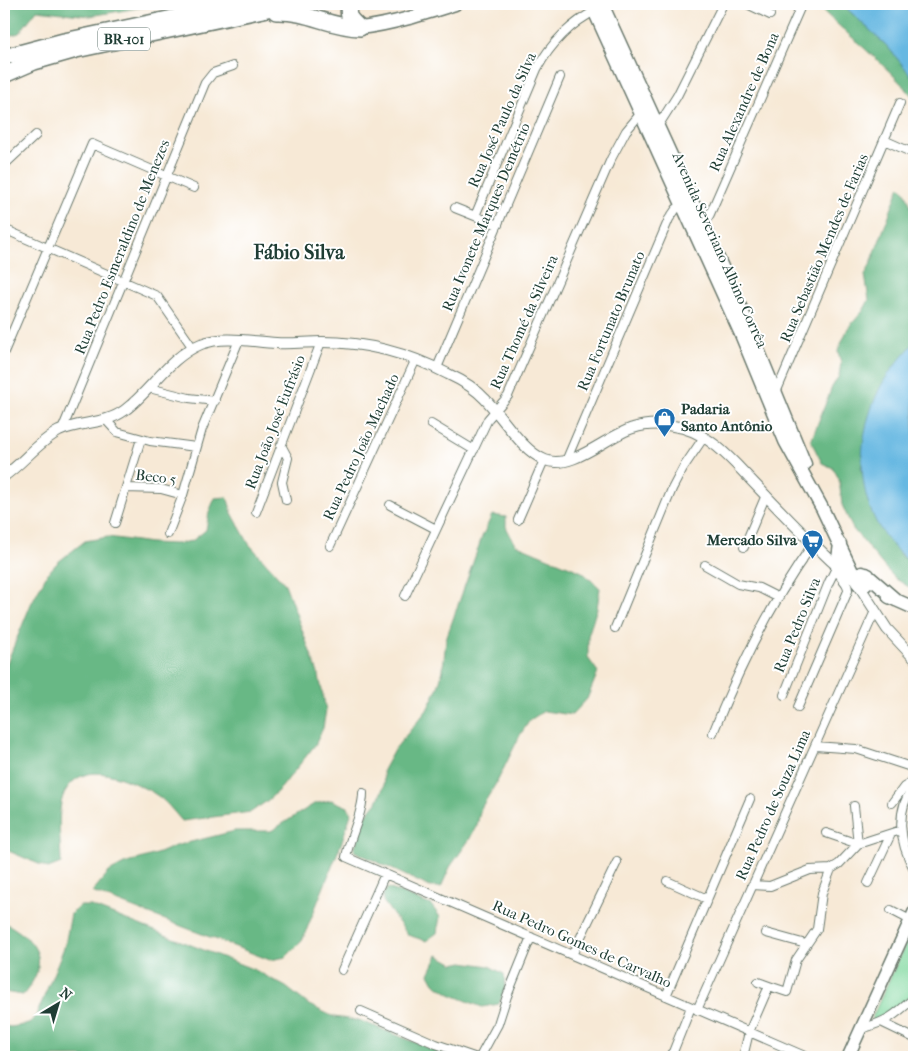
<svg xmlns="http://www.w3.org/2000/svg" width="918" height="1061" viewBox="0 0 918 1061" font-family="'IM FELL French Canon',serif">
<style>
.green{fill:#7fd89e;stroke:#4f8a69}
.forest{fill:#67b885;stroke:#437a5c}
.water{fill:#66b8e2;stroke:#427a8b}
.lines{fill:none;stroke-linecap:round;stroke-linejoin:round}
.minor-casing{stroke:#6b796d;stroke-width:10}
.tertiary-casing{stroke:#6b796d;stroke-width:12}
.secondary-casing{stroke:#6b796d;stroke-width:14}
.primary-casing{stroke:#6b796d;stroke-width:15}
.motorway-casing{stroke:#6b796d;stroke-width:18}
.minor{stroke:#fff;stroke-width:8}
.tertiary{stroke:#fff;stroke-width:10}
.secondary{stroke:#fff;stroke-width:11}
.primary{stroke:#fff;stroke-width:12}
.motorway{stroke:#fff;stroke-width:15}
.labels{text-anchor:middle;stroke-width:4;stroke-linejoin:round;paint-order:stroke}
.shield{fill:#fff;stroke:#627771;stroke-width:1}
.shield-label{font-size:14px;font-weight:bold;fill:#1f3d34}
.street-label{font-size:15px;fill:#1f3d34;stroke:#fff}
.poi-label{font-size:15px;font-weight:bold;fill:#1f3d34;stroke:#fff;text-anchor:start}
.district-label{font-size:20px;font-weight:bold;fill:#1f3d34;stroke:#fff}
</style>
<rect width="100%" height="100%" fill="#fff"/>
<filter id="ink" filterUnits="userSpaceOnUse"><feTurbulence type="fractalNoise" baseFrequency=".02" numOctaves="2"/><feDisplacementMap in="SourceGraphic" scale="10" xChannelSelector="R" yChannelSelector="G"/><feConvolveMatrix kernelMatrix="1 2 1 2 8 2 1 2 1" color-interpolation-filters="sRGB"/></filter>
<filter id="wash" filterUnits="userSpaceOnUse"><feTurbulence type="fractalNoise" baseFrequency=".0096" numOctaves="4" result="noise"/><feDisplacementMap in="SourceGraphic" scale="20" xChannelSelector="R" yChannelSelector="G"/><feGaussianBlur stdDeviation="1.12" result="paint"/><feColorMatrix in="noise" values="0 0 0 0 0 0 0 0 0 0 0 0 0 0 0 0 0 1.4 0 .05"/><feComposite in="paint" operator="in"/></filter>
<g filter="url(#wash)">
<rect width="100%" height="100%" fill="#f7e9d6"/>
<!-- green -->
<path class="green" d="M914 925V994L888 1015 870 1022Z"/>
<!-- forest -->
<path class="forest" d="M4 4H162L90 16 37 10 19 33 4 37Z
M816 4H842L887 46 914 79V98C885 63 848 36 816 4Z
M900 186C909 194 910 207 914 218V343L891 370 878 392 867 423 861 470 900 555 914 565V590L896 579 887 570 853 529 842 505 839 479 833 468 822 463 811 441 832 387 839 376 841 363 838 351 848 328 863 311 869 300 865 275 871 263Z
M227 497 232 513 249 544 285 584 319 676 326 710 323 728 315 745 281 788 267 801 251 812 182 821C174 812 165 800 155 794 150 790 143 788 138 785 114 774 83 763 66 790 55 807 61 843 61 863L48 868 4 849V670L31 604 47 574 58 562 85 541 108 537 151 543 175 544 192 541 206 530 209 512 215 498Z
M492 515 506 517V527L515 544 582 572 600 588 597 608 588 636V658L598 672 587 699 572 715 544 711 530 720 520 735 498 780 481 808 477 825 469 840 450 867 441 887H430L354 851 355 846 367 814 377 802 384 786 383 770 394 750 427 710 438 687 443 670 446 639 482 537Z
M331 800 348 807 351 814 341 844 302 941 286 957 270 960 92 892 109 872 124 864 159 853 175 846 235 831H271L314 804Z
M388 888 431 905 440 917 437 933 426 941 408 935 383 901V894Z
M79 906H91L255 970 286 987 309 1005 334 1017 361 1021 452 1057H4V1026L11 1027 29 1024 37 1014 65 945 71 914Z
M4 922C39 942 51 961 23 995L4 992Z
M438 955 454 964 463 962 489 966 504 974 505 988 499 1004 482 1007 450 994 434 983 429 974Z"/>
<!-- water -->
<path class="water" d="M842 4H914V79L887 46Z
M914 343V565C857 524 850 453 878 392 886 374 901 358 914 343Z"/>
</g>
<g filter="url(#ink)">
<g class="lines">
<defs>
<path id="minor" d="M747 4 770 15
M658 126 677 96 723 4
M884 140 913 153
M4 165 36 135
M455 208 475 216
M498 225 475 216 537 69C550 44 572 22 597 10
M702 228 710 214 801 6
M4 229 157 296 193 348
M4 352 92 144 194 188
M437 368 560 77
M149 388 189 398 215 401
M775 395 900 103
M106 420 117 432 150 441 196 447
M431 424 474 450
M62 430 205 83 213 73 233 66
M281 445 288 458 282 482 286 500
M566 461 669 219 676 209 685 203
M126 488 161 489 183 495
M390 505 436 529
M256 512 321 342
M518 520 544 460
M115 523 141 439
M168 534 183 495 202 429 239 340
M330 546 416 359
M744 547 766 495
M705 565 738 584 759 588 777 597
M405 596 488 419 508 396 611 159 626 131 641 113
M615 628 672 489 683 468 704 437
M784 695 829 582 837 566
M798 707 848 591C849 581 837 579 837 566
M713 733C740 666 771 602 813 544
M815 746 856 749 914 768
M914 785C895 811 899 842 914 869
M363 793C363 814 350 835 346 857L807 1057
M892 803 904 787 914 781
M826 833 858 844 854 806
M667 881 707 899
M868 883 891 834
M752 885 770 886 810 870 831 869 839 864 858 844 901 830
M891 910 914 922
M766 933 806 944
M572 955 617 862
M342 970 385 874
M758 982 769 986
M666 996 750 799
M697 1010 875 611
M361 1011 436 1044 474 1057
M883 1023 914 1038
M861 1029C888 1021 894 1016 914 998
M480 1057 498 1024 507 996 531 937
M671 1057 691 1007
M743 1057 749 1032 769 986 787 992 796 960 817 929 822 893 831 869"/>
<path id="tertiary" d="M4 476C23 463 38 442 59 431 80 421 105 425 125 410 152 390 169 357 201 344 225 335 252 342 276 343 292 344 307 342 322 342 367 342 408 353 448 374 461 380 475 388 485 399 503 417 522 451 545 460 572 471 608 435 633 428 648 423 667 424 683 428 711 436 730 458 750 479 774 504 796 528 821 551 832 562 843 572 856 580
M858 584 887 629 914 658"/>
<path id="secondary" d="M848 1057 914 912"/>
<path id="primary" d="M591 4 740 332 785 441 822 508 857 582C861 588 868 586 869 579L868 575 862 573 857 576 856 580
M602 4 743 313 805 464
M360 28C393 24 424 14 455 4
M837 566 840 544
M866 574 896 600
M889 597 914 608"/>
<path id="motorway" d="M351 4C344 15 352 21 360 28
M276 12C308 11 329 27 360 28
M4 57 64 41 239 4
M4 75 34 62 76 50 291 4"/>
</defs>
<!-- minor casing -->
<use href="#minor" class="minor-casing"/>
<!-- tertiary casing -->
<use href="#tertiary" class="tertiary-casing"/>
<!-- secondary casing -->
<use href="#secondary" class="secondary-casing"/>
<!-- primary casing -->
<use href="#primary" class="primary-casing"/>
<!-- motorway casing -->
<use href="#motorway" class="motorway-casing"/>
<!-- minor -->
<use href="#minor" class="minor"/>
<!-- tertiary -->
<use href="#tertiary" class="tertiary"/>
<!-- secondary -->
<use href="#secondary" class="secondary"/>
<!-- primary -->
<use href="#primary" class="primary"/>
<!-- motorway -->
<use href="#motorway" class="motorway"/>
</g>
</g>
<!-- icons -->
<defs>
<symbol id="shop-pin" viewBox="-11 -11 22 30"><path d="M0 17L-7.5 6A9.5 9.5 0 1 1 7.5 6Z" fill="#1f6fb2" stroke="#fff"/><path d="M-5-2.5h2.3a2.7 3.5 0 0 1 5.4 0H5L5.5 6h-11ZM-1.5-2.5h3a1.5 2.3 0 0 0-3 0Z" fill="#fff"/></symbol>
<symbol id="supermarket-pin" viewBox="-11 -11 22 30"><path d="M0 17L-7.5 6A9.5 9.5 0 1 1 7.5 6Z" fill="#1f6fb2" stroke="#fff"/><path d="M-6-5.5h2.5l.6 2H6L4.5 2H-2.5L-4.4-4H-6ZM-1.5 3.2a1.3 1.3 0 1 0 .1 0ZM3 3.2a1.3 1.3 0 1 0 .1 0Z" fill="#fff"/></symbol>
</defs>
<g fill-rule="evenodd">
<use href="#shop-pin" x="652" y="406" width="25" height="34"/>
<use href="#supermarket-pin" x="800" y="528" width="25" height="34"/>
</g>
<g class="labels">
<!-- shield labels -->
<rect class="shield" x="98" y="27.5" width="52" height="23" rx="4"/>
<g class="shield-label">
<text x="124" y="44">BR-101</text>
</g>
<!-- street labels -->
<g class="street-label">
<text transform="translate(744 102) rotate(-66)" y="5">Rua Alexandre de Bona</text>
<text transform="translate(502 120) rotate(-66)" y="5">Rua José Paulo da Silva</text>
<text transform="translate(486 217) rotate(-67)" y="5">Rua Ivonete Marques Demétrio</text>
<text transform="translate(122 247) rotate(-68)" y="5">Rua Pedro Esmeraldino de Menezes</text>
<text transform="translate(824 248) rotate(-67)" y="5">Rua Sebastião Mendes de Farias</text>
<text transform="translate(720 250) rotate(66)" y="5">Avenida Severiano Albino Corrêa</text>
<text transform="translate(611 321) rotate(-67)" y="5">Rua Fortunato Brunato</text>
<text transform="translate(524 322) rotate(-66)" y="5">Rua Thomé da Silveira</text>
<text transform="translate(275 422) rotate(-69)" y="5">Rua João José Eufrásio</text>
<text transform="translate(361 447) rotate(-65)" y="5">Rua Pedro João Machado</text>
<text transform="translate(156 477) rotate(7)" y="5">Beco 5</text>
<text transform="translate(797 625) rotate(-68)" y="5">Rua Pedro Silva</text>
<text transform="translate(773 805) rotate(-66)" y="5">Rua Pedro de Souza Lima</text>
<text transform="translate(582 944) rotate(24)" y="5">Rua Pedro Gomes de Carvalho</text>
</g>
<!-- poi labels -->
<g class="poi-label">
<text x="681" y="414">Padaria<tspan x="681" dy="17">Santo Antônio</tspan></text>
<text x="797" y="545" text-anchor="end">Mercado Silva</text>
</g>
<!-- district labels -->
<g class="district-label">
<text x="299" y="259">Fábio Silva</text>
</g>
</g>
<!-- margin -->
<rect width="918" height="1061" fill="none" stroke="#fff" stroke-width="20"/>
<!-- north arrow -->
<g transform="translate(58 1004) rotate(38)" stroke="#ffffff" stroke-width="4" paint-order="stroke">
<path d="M0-4L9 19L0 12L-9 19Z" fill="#1f3d34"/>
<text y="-8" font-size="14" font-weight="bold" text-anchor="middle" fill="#1f3d34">N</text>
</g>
</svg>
